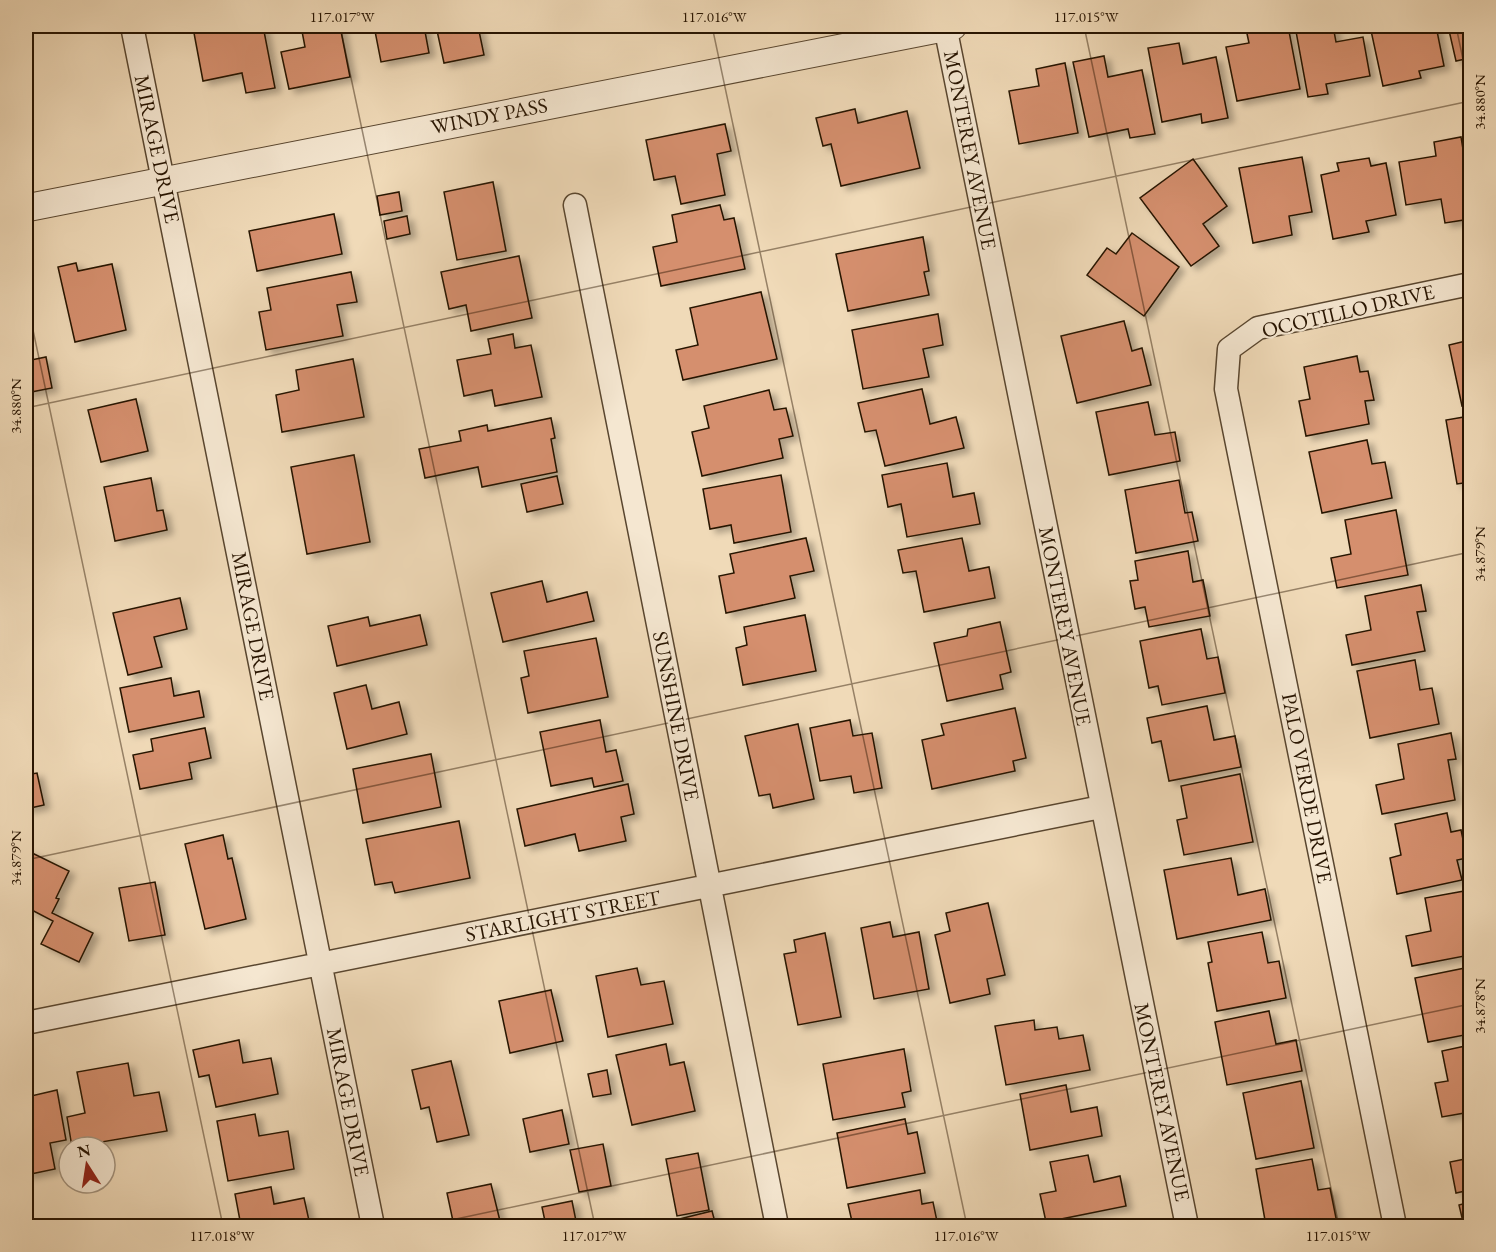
<svg xmlns="http://www.w3.org/2000/svg" width="1496" height="1252" viewBox="0 0 1496 1252" font-family="'EB Garamond',serif">
<style>
.building{fill:#d58f6e;stroke:#271401;stroke-width:1.5;filter:url(#shadow)}
.lines{fill:none;stroke-linecap:round;stroke-linejoin:round}
.minor-casing{stroke:#59462f;stroke-width:25}
.tertiary-casing{stroke:#59462f;stroke-width:29}
.minor{stroke:#f5e7d1;stroke-width:22}
.tertiary{stroke:#f5e7d1;stroke-width:27}
.ticks{fill:none;stroke:#271401;stroke-width:1.5;stroke-opacity:0.45}
.labels{text-anchor:middle;stroke-width:4.5;stroke-linejoin:round;paint-order:stroke}
.street-label{font-size:21px;fill:#271401;stroke:#f5e7d1}
.neatline{fill:none;stroke:#271401;stroke-width:2}
.ticks-label{font-size:15px;text-anchor:middle;fill:#271401}
</style>
<defs>
<filter id="shadow"><feDropShadow dx="6" dy="4" stdDeviation="3" flood-color="#0004"/></filter>
</defs>
<rect width="100%" height="100%" fill="#f0dab8"/>
<filter id="stains"><feTurbulence type="fractalNoise" baseFrequency=".00333" numOctaves="4"/><feColorMatrix values="0 0 0 0 .2 0 0 0 0 .09 0 0 0 0 .02 0 0 0 .5 -.17"/></filter>
<radialGradient id="worn" r=".72"><stop offset=".6" stop-color="#630" stop-opacity="0"/><stop offset="1" stop-color="#630" stop-opacity=".3"/></radialGradient>
<!-- building -->
<path class="building" d="M234 26H263L275 88 246 93 242 73 203 81 194 33Z
M301 26H340L350 77 289 89 281 52 305 47Z
M374 26H424L429 53 381 62Z
M436 26H478L484 55 444 63Z
M1262 26H1288L1300 89 1237 101 1226 47 1249 43 1246 29Z
M1295 26H1333L1336 42 1363 37 1370 76 1326 84 1328 94 1308 97Z
M1370 26H1436L1444 66 1419 71 1421 78 1383 86Z
M1448 26H1470V58L1456 61Z
M1179 43 1183 64 1216 57 1228 118 1202 123 1201 114 1162 122 1148 48Z
M1104 56 1108 77 1142 70 1155 134 1130 138 1128 129 1089 137 1073 62Z
M1065 63 1078 133 1019 144 1009 91 1039 86 1036 69Z
M855 109 858 123 907 111 920 168 841 186 831 144 823 146 816 118Z
M725 124 731 151 717 154 725 195 681 204 675 176 654 180 646 140Z
M1461 137 1470 193V219L1445 223 1441 199 1406 205 1399 162 1436 156 1434 142Z
M1302 157 1312 212 1289 216 1292 235 1253 243 1239 168Z
M1369 158 1371 166 1386 163 1396 215 1366 221 1369 232 1333 239 1321 175 1339 171 1337 163Z
M1193 159 1227 206 1203 224 1219 246 1191 266 1140 198Z
M493 182 506 251 457 260 444 192Z
M399 192 402 211 380 215 377 196Z
M720 205 724 220 734 218 745 269 661 286 653 247 677 242 672 215Z
M334 214 342 254 257 271 249 231Z
M407 216 410 234 387 239 384 221Z
M1132 233 1179 267 1144 316 1087 275 1107 248 1116 254Z
M923 237 929 271 924 272 929 295 848 311 836 254Z
M519 256 532 318 471 331 466 305 449 309 441 272Z
M76 263 78 271 112 264 126 330 75 342 58 267Z
M351 272 357 302 337 305 343 336 266 350 259 312 271 310 267 288Z
M761 292 777 359 683 380 676 350 698 345 690 308Z
M938 314 943 345 923 349 929 377 863 389 852 330Z
M1124 321 1132 351 1142 348 1151 385 1077 403 1061 336Z
M513 334 515 348 531 345 542 397 495 406 492 390 464 396 457 360 491 354 488 339Z
M1470 340V404L1462 406 1449 345Z
M1357 356 1360 372 1368 371 1374 400 1365 401 1369 424 1306 436 1299 401 1310 399 1304 367Z
M46 357 52 388 26 393V361Z
M353 359 364 417 282 432 276 395 299 390 296 370Z
M922 389 930 424 956 417 964 448 885 466 876 430 865 432 858 403Z
M769 390 774 410 786 408 793 436 779 439 783 458 702 476 692 432 709 428 704 406Z
M136 399 148 451 101 462 88 410Z
M1148 402 1155 435 1175 432 1180 461 1109 475 1096 412Z
M1470 416V482L1457 484 1446 420Z
M551 418 555 438 551 439 557 472 482 487 478 467 425 478 419 449 461 441 459 431 487 425 488 431Z
M1367 440 1372 464 1385 462 1392 498 1322 513 1309 452Z
M354 455 370 542 307 554 291 467Z
M947 463 953 497 974 493 980 524 907 537 901 504 888 507 882 475Z
M781 475 791 532 734 543 731 525 710 529 703 489Z
M557 476 563 504 527 512 521 484Z
M151 478 157 511 163 510 167 530 115 541 104 487Z
M1179 480 1185 513 1192 512 1198 541 1136 553 1125 490Z
M1396 510 1408 575 1337 588 1331 558 1351 554 1345 520Z
M806 538 814 571 790 576 795 598 726 613 719 576 734 573 730 554Z
M962 538 969 571 989 567 995 598 924 612 916 571 903 573 898 550Z
M1188 551 1193 582 1203 580 1210 616 1149 627 1145 607 1135 609 1130 581 1138 580 1135 561Z
M542 581 547 602 587 592 594 621 503 642 491 593Z
M1421 585 1426 611 1417 612 1425 651 1352 665 1346 635 1371 630 1365 596Z
M180 598 187 629 154 637 162 667 128 675 113 613Z
M420 615 427 645 337 666 328 626 368 617 370 626Z
M805 615 816 671 743 685 736 648 747 645 744 627Z
M1000 622 1011 672 1000 675 1003 689 947 701 934 643 967 636 968 629Z
M1201 629 1207 659 1218 657 1225 693 1162 705 1158 686 1149 688 1140 641Z
M596 638 608 697 528 713 521 678 529 676 524 651Z
M1415 660 1420 690 1432 688 1439 724 1370 738 1357 671Z
M171 678 174 696 199 691 204 717 129 732 120 688Z
M366 685 372 709 399 702 407 734 347 749 334 693Z
M1207 706 1214 740 1235 736 1241 767 1169 781 1161 741 1152 743 1147 718Z
M1015 708 1026 758 1013 761 1015 771 932 789 922 740 944 735 941 724Z
M600 720 606 752 616 750 623 781 594 787 592 778 551 786 540 732Z
M850 720 853 736 872 733 882 788 854 793 851 776 820 781 810 728Z
M798 724 814 799 773 808 770 794 759 796 745 736Z
M205 728 211 758 189 763 192 779 140 789 133 755 153 751 151 739Z
M1451 733 1456 759 1448 760 1455 800 1382 814 1376 785 1404 779 1398 744Z
M431 754 441 807 363 823 353 769Z
M37 773 44 805 26 809V775Z
M1240 774 1253 842 1184 855 1177 820 1187 818 1181 786Z
M628 784 634 814 621 817 626 841 579 851 575 834 525 846 517 809Z
M1447 813 1451 832 1461 830 1467 858 1457 860 1462 880 1397 894 1390 858 1401 855 1395 824Z
M459 821 470 878 395 893 392 882 375 885 366 839Z
M223 835 228 859 232 858 246 919 205 929 185 844Z
M26 850 69 871 56 898 59 899 52 913 93 933 79 962 41 944 53 921 26 907Z
M1231 858 1238 895 1265 889 1271 920 1177 939 1164 870Z
M155 882 165 935 129 941 119 888Z
M1470 890V955L1412 966 1406 936 1431 931 1425 898Z
M988 903 1005 975 987 979 990 994 950 1003 935 935 950 931 946 913Z
M890 922 893 937 919 932 929 989 874 999 861 928Z
M1262 932 1268 963 1279 961 1286 998 1217 1011 1208 963 1212 962 1208 942Z
M825 933 841 1017 798 1025 784 954 796 952 794 940Z
M1470 967V1034L1428 1042 1415 978Z
M637 968 641 985 664 981 673 1024 608 1037 596 976Z
M551 990 563 1041 510 1053 499 1001Z
M1269 1011 1276 1044 1296 1040 1302 1071 1227 1085 1215 1022Z
M1034 1020 1035 1030 1057 1027 1059 1039 1083 1035 1090 1070 1006 1085 995 1026Z
M239 1040 243 1063 271 1058 278 1094 216 1107 209 1075 199 1077 193 1050Z
M666 1044 670 1065 684 1062 695 1111 632 1125 616 1055Z
M1470 1045V1112L1442 1117 1435 1083 1448 1081 1442 1051Z
M904 1049 911 1091 902 1093 905 1107 833 1120 823 1064Z
M451 1061 469 1135 437 1142 429 1107 421 1109 412 1070Z
M128 1063 134 1096 159 1092 167 1131 72 1147 67 1117 85 1113 77 1072Z
M607 1070 611 1094 593 1097 588 1074Z
M1301 1081 1314 1148 1256 1159 1243 1093Z
M1066 1085 1071 1112 1097 1107 1102 1136 1030 1150 1020 1094Z
M57 1090 66 1140 50 1143 55 1169 26 1175V1104L32 1102 31 1096Z
M562 1110 569 1144 530 1152 523 1119Z
M255 1114 259 1136 288 1131 294 1169 228 1181 217 1121Z
M905 1119 908 1134 917 1132 925 1173 847 1188 837 1133Z
M1470 1123V1155L1464 1124Z
M603 1144 611 1186 579 1192 570 1150Z
M698 1153 709 1210 677 1216 666 1159Z
M1088 1155 1094 1182 1120 1176 1126 1206 1046 1222 1040 1194 1056 1191 1050 1162Z
M1470 1158V1190L1456 1193 1450 1162Z
M1312 1159 1318 1190 1330 1188 1337 1223 1320 1226H1266L1256 1169Z
M491 1184 500 1221 484 1224 485 1226H454L447 1193Z
M271 1187 274 1204 304 1198 310 1225 276 1226 275 1222 241 1226 235 1194Z
M920 1190 922 1204 933 1202 938 1226H853L848 1204Z
M572 1201 577 1226H546L542 1207Z
M1470 1202V1226H1464L1459 1205Z
M712 1211 716 1226H672L671 1221Z
M127 1223 128 1226H108Z"/>
<g class="lines">
<defs>
<path id="minor" d="M132 26 373 1226
M945 26 1187 1226
M575 205 777 1226
M26 1023 1101 807
M1395 1226 1226 389 1229 349 1258 328 1470 284"/>
<path id="tertiary" d="M26 208 953 26"/>
</defs>
<!-- minor casing -->
<use href="#minor" class="minor-casing"/>
<!-- tertiary casing -->
<use href="#tertiary" class="tertiary-casing"/>
<!-- minor -->
<use href="#minor" class="minor"/>
<!-- tertiary -->
<use href="#tertiary" class="tertiary"/>
</g>
<!-- ticks -->
<path class="ticks" d="M340 26 595 1226M712 26 967 1226M1084 26 1339 1226M1456 26 1470 93M26 297 223 1226M26 408 1470 101M26 860 1470 552M423 1226 1470 1004"/>
<g class="labels">
<!-- street labels -->
<g class="street-label">
<text transform="translate(489 116) rotate(-11)" y="7">WINDY PASS</text>
<text transform="translate(157 149) rotate(78)" y="7">MIRAGE DRIVE</text>
<text transform="translate(970 150) rotate(79)" y="7">MONTEREY AVENUE</text>
<text transform="translate(1348 311) rotate(-13)" y="7">OCOTILLO DRIVE</text>
<text transform="translate(253 626) rotate(79)" y="7">MIRAGE DRIVE</text>
<text transform="translate(1065 626) rotate(79)" y="7">MONTEREY AVENUE</text>
<text transform="translate(676 716) rotate(79)" y="7">SUNSHINE DRIVE</text>
<text transform="translate(1307 788) rotate(79)" y="7">PALO VERDE DRIVE</text>
<text transform="translate(563 916) rotate(-11)" y="7">STARLIGHT STREET</text>
<text transform="translate(348 1102) rotate(79)" y="7">MIRAGE DRIVE</text>
<text transform="translate(1162 1102) rotate(78)" y="7">MONTEREY AVENUE</text>
</g>
</g>
<!-- margin -->
<rect width="1496" height="1252" fill="none" stroke="#f0dab8" stroke-width="66"/>
<!-- north arrow -->
<g transform="translate(87 1165) rotate(348)"><circle r="28" fill="#f5e7d1" stroke="#a3937e" stroke-width="1.5"/>
<path d="M0-4.5L10 22L0 15L-10 22Z" fill="#8f2418"/>
<text y="-9" font-size="16" font-weight="bold" text-anchor="middle" fill="#271401">N</text>
</g>
<rect x="33" y="33" width="1430" height="1186" class="neatline"/>
<g class="ticks-label">
<text x="342" y="22">117.017°W</text>
<text x="714" y="22">117.016°W</text>
<text x="1086" y="22">117.015°W</text>
<text transform="translate(1480 102) rotate(-90)" y="5">34.880°N</text>
<text transform="translate(16 406) rotate(-90)" y="5">34.880°N</text>
<text transform="translate(1480 554) rotate(-90)" y="5">34.879°N</text>
<text transform="translate(16 858) rotate(-90)" y="5">34.879°N</text>
<text transform="translate(1480 1006) rotate(-90)" y="5">34.878°N</text>
<text x="222" y="1241">117.018°W</text>
<text x="594" y="1241">117.017°W</text>
<text x="966" y="1241">117.016°W</text>
<text x="1338" y="1241">117.015°W</text>
</g>
<rect width="100%" height="100%" filter="url(#stains)"/>
<rect width="100%" height="100%" fill="url(#worn)"/>
</svg>
